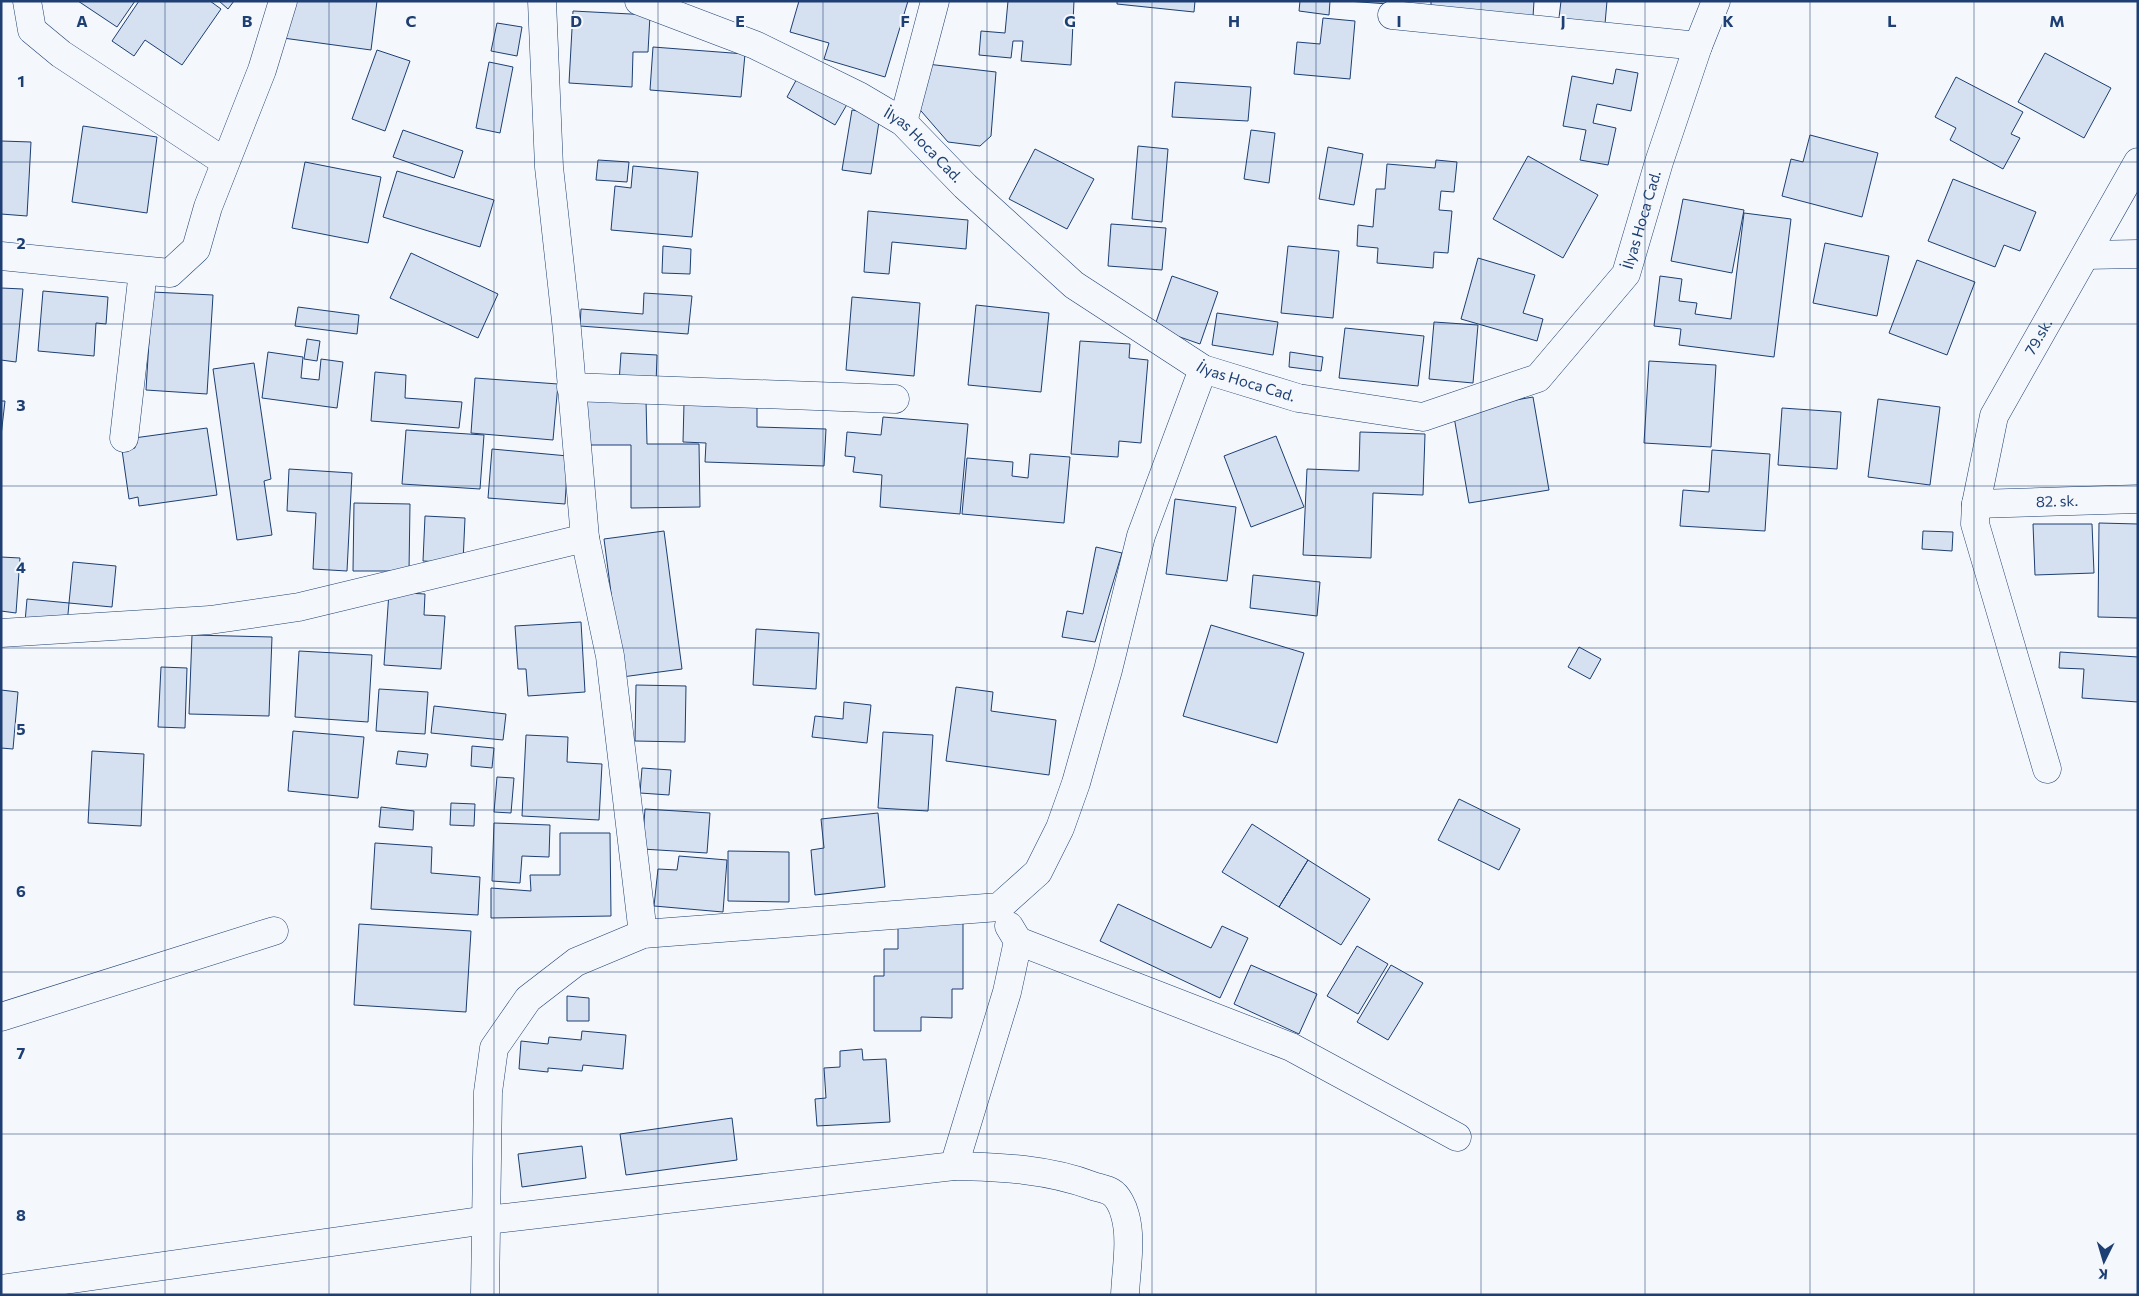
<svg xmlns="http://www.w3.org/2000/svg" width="2139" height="1296" viewBox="0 0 2139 1296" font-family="Commissioner,sans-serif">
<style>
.building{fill:#d5e0f0;stroke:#1d3f73}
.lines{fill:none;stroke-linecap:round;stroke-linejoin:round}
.minor-casing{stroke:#1d3f73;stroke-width:29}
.minor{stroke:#f4f7fb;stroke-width:28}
.grid{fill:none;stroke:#1d3f73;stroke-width:1;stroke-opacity:0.55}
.labels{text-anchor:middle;stroke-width:4;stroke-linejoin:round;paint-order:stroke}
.street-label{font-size:15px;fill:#1d3f73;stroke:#f4f7fb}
.grid-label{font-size:16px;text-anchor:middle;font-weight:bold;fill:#1d3f73;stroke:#f4f7fb;stroke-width:4;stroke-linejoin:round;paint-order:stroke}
</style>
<rect width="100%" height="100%" fill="#f4f7fb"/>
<!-- building -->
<path class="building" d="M78 1H135L117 27Z
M139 1H210L221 9 182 65 145 40 134 56 112 41Z
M219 1H234L228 9Z
M288 1H377L371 50 283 38Z
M799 1H908L885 77 824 59 829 43 790 32Z
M1008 1H1074L1071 65 1021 61 1023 41H1013L1011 58 979 55 981 31 1005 33Z
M1117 1H1195L1194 12 1117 4Z
M1300 1H1330L1329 15 1299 11Z
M1347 1H1402V5Z
M1431 1H1534L1533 17 1431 13Z
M1561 1H1607L1605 24 1559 18Z
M573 11 650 15 648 52H633L632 87 569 83Z
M1323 18 1355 21 1350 79 1294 74 1297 42 1320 44Z
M497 23 522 27 517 56 491 51Z
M653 47 745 54 741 97 650 90Z
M377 50 410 61 385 131 352 119Z
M2045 53 2111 88 2084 138 2018 102Z
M489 62 513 67 500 133 476 128Z
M927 64 996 72 991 136 980 146 948 142 915 104Z
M1616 69 1638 73 1631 111 1597 104 1593 123 1616 128 1608 165 1580 160 1586 130 1563 126 1572 76 1613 84Z
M800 73 849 101 835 125 787 97Z
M1956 77 2023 112 2011 134 2020 138 2003 169 1950 140 1956 128 1935 117Z
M1175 82 1251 87 1248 121 1172 117Z
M852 110 880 115 871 174 842 170Z
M83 126 157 137 147 213 72 202Z
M403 130 463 151 454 178 393 157Z
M1251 130 1275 133 1269 183 1244 179Z
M1810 135 1878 153 1862 217 1782 196 1791 159 1803 162Z
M1 141 31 142 27 216 1 214Z
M1138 146 1168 149 1162 222 1132 219Z
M1328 147 1363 154 1354 205 1319 199Z
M1035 149 1094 179 1067 229 1009 199Z
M1528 156 1598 195 1563 258 1493 219Z
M598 160 629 162 627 182 596 180Z
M1436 160 1457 162 1454 192 1441 191 1439 210 1452 211 1448 253 1434 252 1433 268 1377 263 1378 248 1357 246 1358 225 1373 227 1376 189H1385L1387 164 1435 168Z
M305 162 381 177 368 243 292 228Z
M633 166 698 172 692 237 611 230 615 186 631 188Z
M397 171 494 200 480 247 383 217Z
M1953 179 2036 212 2020 251 2004 245 1995 267 1928 241Z
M1683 199 1744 210 1732 273 1671 261Z
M868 211 968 220 966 249 892 242 889 274 864 272Z
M1744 213 1791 219 1774 357 1679 345 1681 329 1654 326 1660 276 1682 279 1679 301 1697 303 1695 314 1731 319Z
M1111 224 1166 228 1162 270 1108 266Z
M1825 243 1889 256 1877 316 1813 303Z
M663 246 691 249 690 274 662 273Z
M1288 246 1339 251 1333 318 1281 313Z
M411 253 498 294 478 338 390 298Z
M1478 258 1535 275 1523 313 1543 319 1537 341 1461 319Z
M1917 260 1975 282 1947 355 1889 333Z
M1172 276 1218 292 1200 344 1154 328Z
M1 288 23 289 16 362 1 360Z
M43 291 108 297 106 324 96 323 94 356 38 351Z
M152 292 213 295 207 394 146 390Z
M644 293 692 296 688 334 580 326 581 309 643 314Z
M852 297 920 303 914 376 846 370Z
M976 305 1049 313 1041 392 968 385Z
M298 307 359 315 357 334 295 326Z
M1217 313 1278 322 1273 355 1212 345Z
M1434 322 1478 325 1473 383 1429 379Z
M1345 328 1424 336 1418 386 1339 378Z
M307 339 320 341 317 361 304 359Z
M1080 341 1130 344 1129 358 1148 360 1141 443 1119 441 1118 457 1071 454Z
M268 352 303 357 301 378 319 380 321 359 343 362 337 408 262 398Z
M1290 352 1323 357 1321 371 1289 367Z
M621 353 657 355 656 385 619 383Z
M1649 361 1716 365 1711 447 1644 443Z
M254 363 271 479 264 481 272 535 237 540 213 369Z
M375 372 406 375 405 398 462 402 459 428 371 421Z
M475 378 558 384 553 440 471 433Z
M1533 397 1549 490 1469 503 1453 411Z
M583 399H646L647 444H699L700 507 631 508V445H583Z
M1878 399 1940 407 1930 485 1868 477Z
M1 401H5L1 436Z
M684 403 757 405V427L826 429 824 466 705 462 706 443 683 442Z
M1782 408 1841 412 1837 469 1778 465Z
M883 417 968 424 960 514 880 507 882 475 853 472 855 457 845 456 847 432 881 435Z
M207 428 217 495 139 506 138 497 129 499 122 450 135 448 134 438Z
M406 430 484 435 480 489 402 484Z
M1360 432 1425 434 1423 495 1373 493 1371 558 1303 555 1307 469 1359 471Z
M1276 436 1304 507 1251 527 1224 456Z
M492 449 568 456 565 504 488 498Z
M1712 450 1770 454 1765 531 1680 526 1683 490 1709 492Z
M1030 454 1070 457 1064 523 962 514 967 458 1013 462 1012 476 1028 478Z
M289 469 352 473 347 571 313 569 316 513 287 511Z
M1175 499 1236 507 1227 581 1166 574Z
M354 503 410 504 409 571H353Z
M425 516 465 518 463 563 423 561Z
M2099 523 2138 524V618L2098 617Z
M2033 524H2092L2094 573 2035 575Z
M664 531 682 669 622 677 604 539Z
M1923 531 1953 532 1952 551 1922 549Z
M1096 547 1122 553 1095 642 1062 637 1067 611 1083 614Z
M1 557 20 558 16 613 1 611Z
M73 562 116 566 112 607 69 603Z
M1253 575 1320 582 1317 616 1250 608Z
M389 592 425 594 424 615 445 616 441 669 384 665Z
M27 599 69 603 67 625 25 622Z
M581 622 585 692 528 696 526 669H518L515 626Z
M1211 625 1304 653 1277 743 1183 716Z
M756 629 819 633 816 689 753 685Z
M192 635 272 637 269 716 189 714Z
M1579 647 1601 659 1590 679 1568 667Z
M299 651 372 655 368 722 295 717Z
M2060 652 2138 657V702L2082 698 2084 669 2059 668Z
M161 667 187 668 185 728 158 727Z
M636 685 686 686 685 742 635 741Z
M956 687 993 692 991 711 1056 720 1049 775 946 761Z
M379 689 428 692 425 734 376 731Z
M1 690 18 692 13 749 1 748Z
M844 702 871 705 867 743 812 737 815 716 843 719Z
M434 706 506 714 503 740 431 733Z
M293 731 364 737 358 798 288 791Z
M883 732 933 735 928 811 878 808Z
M526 735 568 737 567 762 602 764 599 820 522 816Z
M472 746 494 748 492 768 471 766Z
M92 751 144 754 141 826 88 823Z
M398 751 428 754 426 767 396 764Z
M642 768 671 770 669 795 640 793Z
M497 777 514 778 511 813 494 812Z
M1459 799 1520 829 1499 870 1438 840Z
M451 803 475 804 474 826 450 825Z
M381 807 414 811 413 830 379 827Z
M645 809 710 813 707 853 642 849Z
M878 813 885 887 815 895 811 850 824 848 821 819Z
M494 823 550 825 549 857 522 856 520 883 492 881Z
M1252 824 1308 860 1279 907 1222 872Z
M560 833H610L611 916 491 918V888L531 891 530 875H560Z
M375 843 432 847 431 873 480 877 478 915 371 909Z
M728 851 789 852V902L728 901Z
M679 856 727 860 723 912 654 906 658 869 677 870Z
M1308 860 1370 899 1341 945 1279 907Z
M1118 904 1211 948 1222 926 1248 938 1220 998 1100 941Z
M898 920H963V989H952V1018L921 1017V1031H874V976H884V949H898Z
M359 924 471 931 466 1012 354 1005Z
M1357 946 1388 964 1358 1014 1327 996Z
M1251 965 1317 994 1299 1034 1234 1004Z
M1391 965 1423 983 1388 1040 1357 1022Z
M567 996 589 998V1021H567Z
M582 1031 626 1035 623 1069 583 1065 582 1071 548 1068V1072L519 1069 521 1041 548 1044 549 1037 581 1040Z
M862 1049 863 1060 886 1059 890 1122 817 1126 815 1099 826 1098 824 1068 840 1067V1051Z
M732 1118 737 1160 626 1175 620 1134Z
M582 1146 586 1178 522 1187 518 1154Z"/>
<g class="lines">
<defs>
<g id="minor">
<path d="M27 1 32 30 61 54 225 162"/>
<path d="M542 1 549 167 567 330 585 538 610 656 643 934"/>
<path id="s1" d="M639 1 755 45 859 96 903 122 965 186 1074 285 1203 369 1298 398 1423 417 1538 378 1626 274 1659 162 1698 46 1716 1"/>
<path d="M1392 15 1698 46"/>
<path d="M903 122 935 1"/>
<path d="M2086 255 2138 254"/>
<path d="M1 256 170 273 196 249 208 207 262 70 283 1"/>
<path d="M571 387 895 399"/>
<path d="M124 438 143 271"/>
<path id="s2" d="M1976 504 2138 499"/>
<path d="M1 633 210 620 299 607 585 538"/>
<path id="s3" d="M2047 769 1975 524 1976 504 1994 416 2138 162"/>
<path d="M1018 941 1291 1047 1457 1137"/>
<path d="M1 1017 274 931"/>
<path d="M954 1166 1007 992 1018 941 1009 926"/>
<path d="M1 1289 487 1220 954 1166C1001 1167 1048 1169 1093 1186 1099 1188 1106 1189 1111 1192 1118 1196 1123 1207 1125 1215 1132 1239 1126 1270 1125 1295"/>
<path d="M485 1295 488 1092 494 1048 528 999 576 962 643 934 999 907 1038 872 1060 828 1076 783 1108 670 1141 536 1203 369"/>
</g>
</defs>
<!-- minor casing -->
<use href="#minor" class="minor-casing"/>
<!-- minor -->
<use href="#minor" class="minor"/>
</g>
<!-- grid -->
<path class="grid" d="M165 1V1295M329 1V1295M494 1V1295M658 1V1295M823 1V1295M987 1V1295M1152 1V1295M1316 1V1295M1481 1V1295M1645 1V1295M1810 1V1295M1974 1V1295M1 162H2138M1 324H2138M1 486H2138M1 648H2138M1 810H2138M1 972H2138M1 1134H2138"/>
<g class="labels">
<!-- street labels -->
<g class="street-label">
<text dy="5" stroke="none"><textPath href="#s1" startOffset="321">İlyas Hoca Cad.</textPath></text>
<text dy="5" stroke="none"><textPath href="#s1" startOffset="1221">İlyas Hoca Cad.</textPath></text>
<text dy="5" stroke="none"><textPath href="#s3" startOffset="456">79.sk.</textPath></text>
<text dy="5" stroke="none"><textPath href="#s1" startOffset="726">İlyas Hoca Cad.</textPath></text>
<text dy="5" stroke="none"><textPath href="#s2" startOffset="81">82. sk.</textPath></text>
</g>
</g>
<g class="grid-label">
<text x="82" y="27">A</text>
<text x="247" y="27">B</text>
<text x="411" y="27">C</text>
<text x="576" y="27">D</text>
<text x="740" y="27">E</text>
<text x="905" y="27">F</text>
<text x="1070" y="27">G</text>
<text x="1234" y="27">H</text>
<text x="1399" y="27">I</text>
<text x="1563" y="27">J</text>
<text x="1728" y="27">K</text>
<text x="1892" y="27">L</text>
<text x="2057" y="27">M</text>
<text x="21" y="87">1</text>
<text x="21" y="249">2</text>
<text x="21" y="411">3</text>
<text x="21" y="573">4</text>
<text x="21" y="735">5</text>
<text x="21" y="897">6</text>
<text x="21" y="1059">7</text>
<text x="21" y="1221">8</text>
</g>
<!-- border -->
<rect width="2139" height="1296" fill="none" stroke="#1d3f73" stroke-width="5"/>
<!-- north arrow -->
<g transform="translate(2104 1261) rotate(185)" stroke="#f4f7fb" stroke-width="4" paint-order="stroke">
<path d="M0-4L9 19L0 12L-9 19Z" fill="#1d3f73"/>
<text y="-8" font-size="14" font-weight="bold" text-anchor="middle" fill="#1d3f73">K</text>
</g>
</svg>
